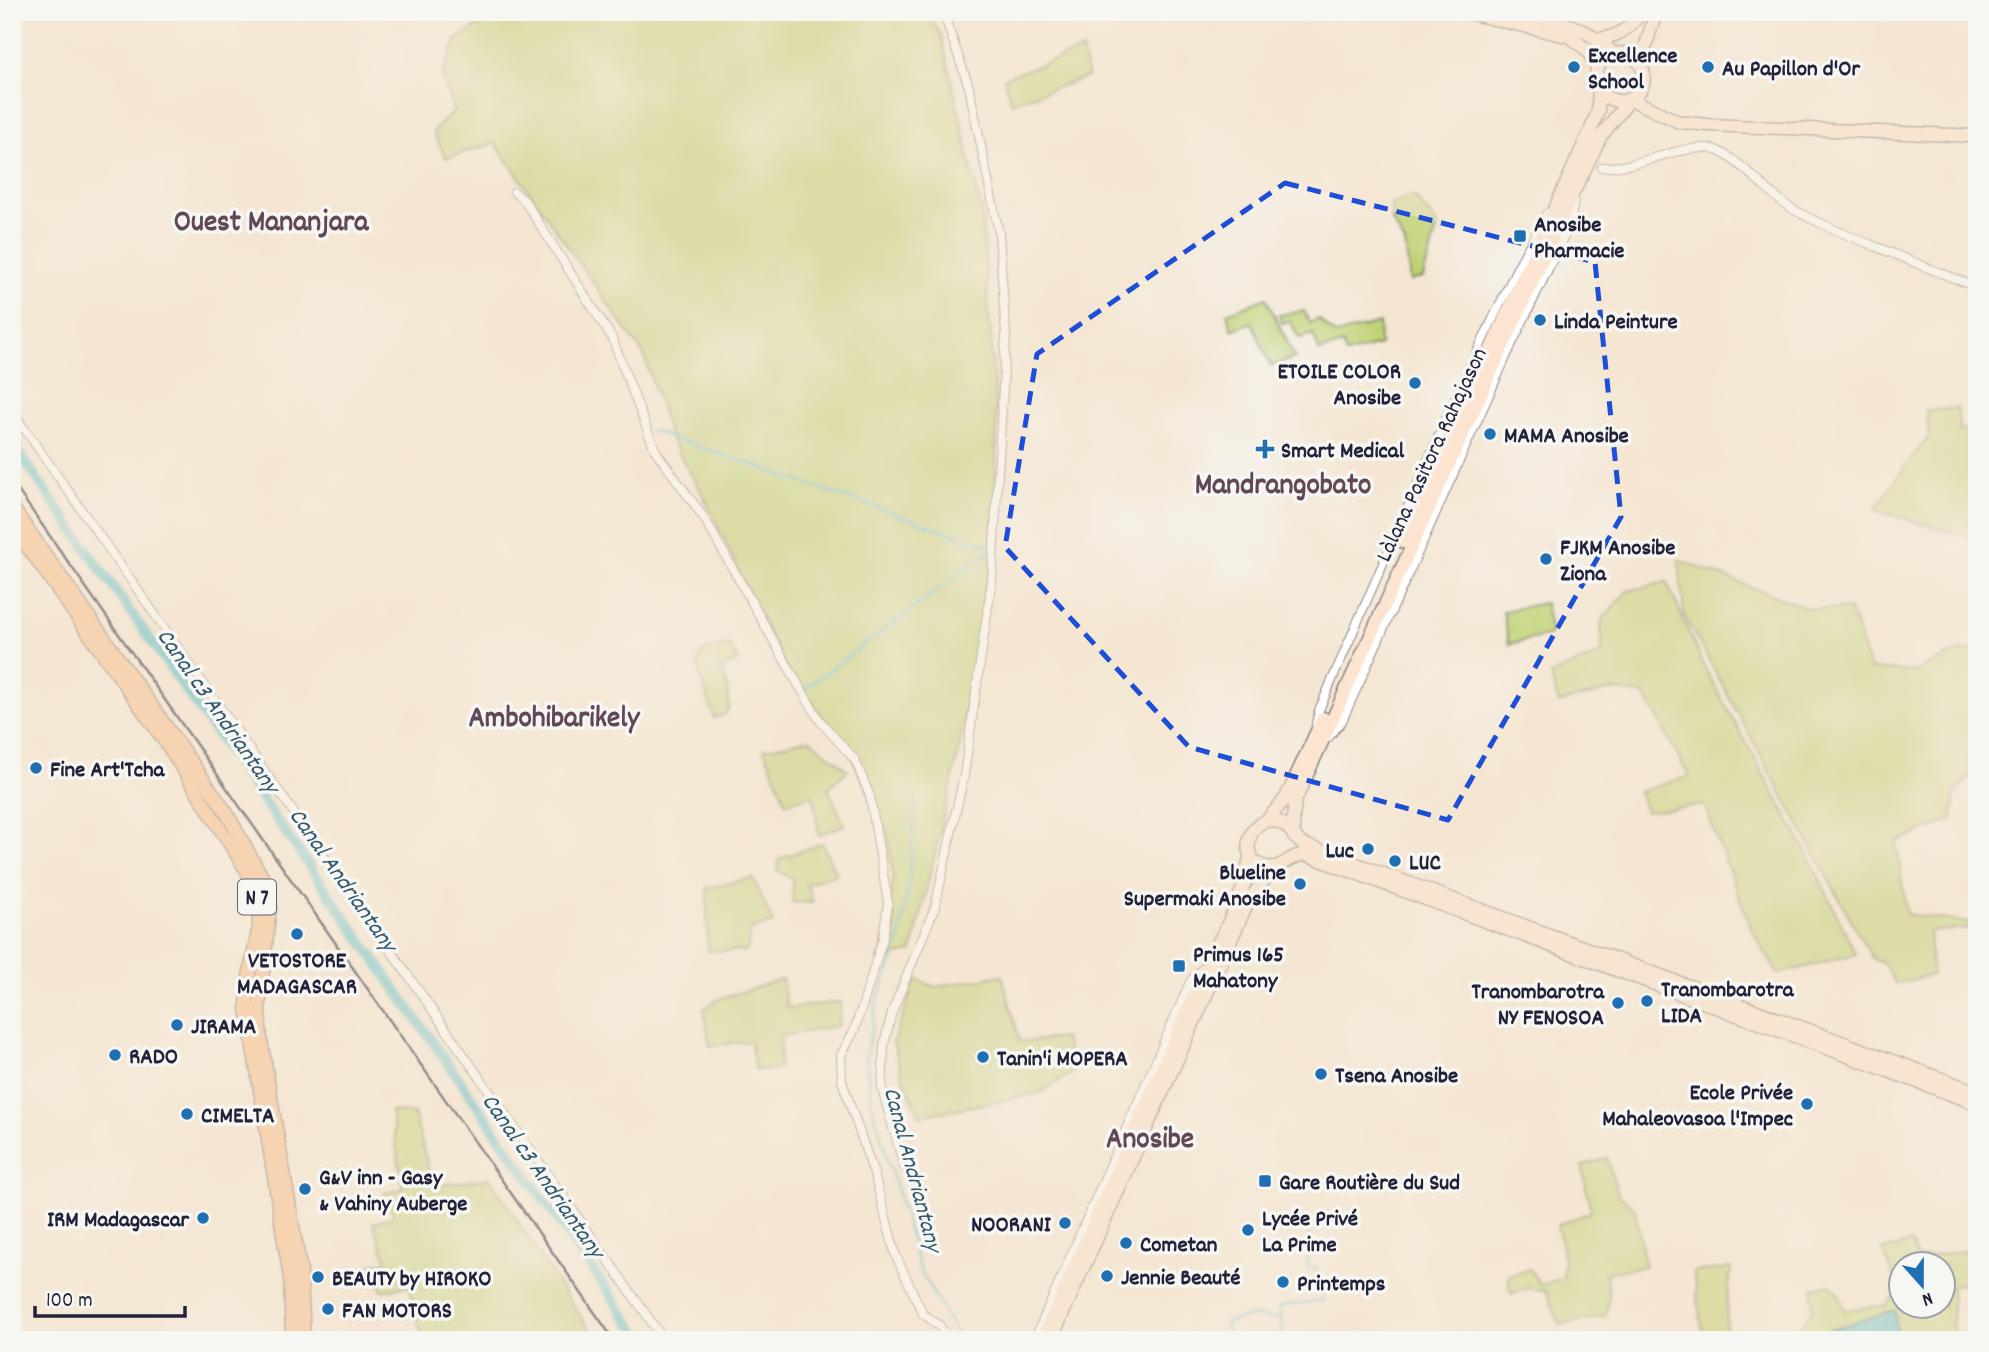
<svg xmlns="http://www.w3.org/2000/svg" width="1989" height="1352" viewBox="0 0 1989 1352" font-family="Dekko,sans-serif">
<style>
.green{fill:#c0d173;stroke:#717a57;stroke-width:2;fill-rule:evenodd}
.water{fill:#50bccb;stroke:#396f83;stroke-width:2}
.lines{fill:none;stroke-linecap:round;stroke-linejoin:round}
.stream{stroke:#50bccb;stroke-width:2.5}
.canal{stroke:#50bccb;stroke-width:10}
.street-casing{stroke:#8b8486;stroke-width:10}
.secondary-casing{stroke:#8b8486;stroke-width:15}
.primary-casing{stroke:#8b8486;stroke-width:15}
.street{stroke:#fff;stroke-width:8}
.secondary{stroke:#fde4d0;stroke-width:12}
.primary{stroke:#f9bc89;stroke-width:12}
.rail{stroke:#22223b;stroke-width:2.5}
.marked{fill:none;stroke:#1d4ed8;stroke-width:5;stroke-dasharray:14 9;stroke-linejoin:round}
.poi-dot{fill:#1f6fb2;stroke:#f6f6f2;stroke-width:2.5}
.labels{text-anchor:middle;stroke-width:7;stroke-linejoin:round;paint-order:stroke}
.shield{fill:#f6f6f2;stroke:#626272;stroke-width:2}
.shield-label{font-size:21px;font-weight:bold;fill:#22223b}
.poi-label{font-size:23px;font-weight:bold;fill:#22223b;stroke:#f6f6f2;text-anchor:start}
.street-label{font-size:23px;fill:#22223b;stroke:#f6f6f2}
.water-label{font-size:24px;font-style:italic;fill:#32586d;stroke:#f6f6f2}
.district-label{font-size:30px;font-weight:bold;fill:#624857;stroke:#f6f6f2}
</style>
<rect width="100%" height="100%" fill="#f6f6f2"/>
<filter id="ink" filterUnits="userSpaceOnUse"><feTurbulence type="fractalNoise" baseFrequency=".0143" numOctaves="2"/><feDisplacementMap in="SourceGraphic" scale="14" xChannelSelector="R" yChannelSelector="G"/><feConvolveMatrix kernelMatrix="1 2 1 2 8 2 1 2 1" color-interpolation-filters="sRGB"/></filter>
<filter id="wash" filterUnits="userSpaceOnUse"><feTurbulence type="fractalNoise" baseFrequency=".00686" numOctaves="4" result="noise"/><feDisplacementMap in="SourceGraphic" scale="28" xChannelSelector="R" yChannelSelector="G"/><feGaussianBlur stdDeviation="1.57" result="paint"/><feColorMatrix in="noise" values="0 0 0 0 0 0 0 0 0 0 0 0 0 0 0 0 0 1.4 0 .05"/><feComposite in="paint" operator="in"/></filter>
<g filter="url(#wash)">
<rect width="100%" height="100%" fill="#f4e6d2"/>
<!-- green -->
<path class="green" d="M501 12H927L941 35 982 213 997 423 994 548 957 760 912 951 878 961 888 928 893 877 888 836 850 753 783 663 701 491 670 438 644 355 495 143 446 158 433 132 454 111 442 76 457 39Z
M1082 50 1088 77 1011 103 1004 78Z
M1414 196 1438 225 1423 278 1410 281 1405 243 1392 221 1391 203Z
M1266 298 1295 358 1271 366 1252 322 1232 330 1227 313Z
M1304 311 1310 323 1318 319 1336 335 1379 323 1380 345 1346 354 1343 344 1319 351 1313 334 1299 338 1290 321 1282 323 1279 315Z
M1957 408 1960 432 1975 422 1977 411V540L1875 510 1901 472 1929 436 1926 411Z
M1679 560 1810 609H1850L1870 669 1914 672 1959 651 1977 649V764L1954 798 1953 819 1896 842 1907 914 1969 923 1977 920V927L1929 932 1932 975 1896 984 1885 965 1872 958 1684 615Z
M1667 582 1704 667 1806 851 1856 954 1778 974 1752 930 1704 805 1646 812 1639 792 1689 776 1645 695 1611 690 1559 703 1550 675 1602 653 1601 621 1627 591Z
M1545 603 1551 635 1509 644 1503 611Z
M718 646H730L738 660 722 669C725 678 734 707 725 714 722 717 717 717 714 718L697 665 700 654Z
M809 739 848 770 828 788 844 825 819 835 813 795 786 803 764 749Z
M822 843 836 874 807 884 813 903 792 902 793 880 777 870 779 859Z
M753 878 773 923 751 929 747 951H708L707 888Z
M1002 975 1020 1042 1064 1038 1074 1071 1040 1093 920 1116 902 1076 893 1042 916 979 935 987Z
M782 979 787 1008 841 1002 839 1026 781 1036 779 1069 755 1070 750 1041 710 1046 704 1009 719 999Z
M391 1111 414 1114 433 1186 490 1178 560 1287 597 1340 592 1335 423 1340 409 1286 382 1291 370 1265 387 1261 373 1223 394 1216 384 1193 403 1189Z
M1607 1158 1618 1195 1635 1208 1645 1266 1606 1273 1609 1296 1606 1316 1560 1325 1546 1291 1528 1288 1511 1294 1508 1276 1530 1269 1540 1285 1563 1278 1564 1259 1557 1225 1591 1212 1582 1166Z
M1911 1243 1917 1258 1969 1250 1977 1246V1282L1951 1286 1953 1332 1951 1340H1898L1894 1310 1797 1340H1747L1797 1330 1812 1311 1813 1288 1830 1284 1839 1294 1844 1310 1887 1305 1899 1289 1883 1250ZM1902 1264H1944V1306H1902Z
M1731 1268 1727 1304 1726 1340H1704L1693 1272Z"/>
<!-- water -->
<path class="water" d="M1895 1310 1898 1340H1797Z"/>
<g class="lines">
<!-- stream -->
<path class="stream" d="M650 430 992 547
M12 445 638 1340
M803 690 992 550
M916 795 908 889 897 950 877 1000 866 1057 871 1101 920 1270 960 1340
M1284 1339 1279 1307 1323 1300 1316 1267 1308 1268 1309 1223
M1228 1340 1225 1323 1249 1316 1279 1319"/>
<!-- canal -->
<path class="canal" d="M12 443 642 1340"/>
</g>
</g>
<g filter="url(#ink)">
<g class="lines">
<defs>
<path id="street" d="M1602 167C1638 169 1670 147 1707 148 1731 149 1767 193 1789 207 1817 223 1847 235 1877 247 1910 261 1943 274 1977 287
M514 192 524 200 612 338 655 450 704 518 802 691 820 721 855 760 870 796 888 903 883 938 863 1004 854 1031 841 1055 842 1081 874 1174 896 1256 923 1314 940 1326 949 1340
M12 411 664 1340
M1316 724 1319 710 1454 401 1517 268 1547 213
M1328 738 1342 721 1511 346 1570 224 1574 201
M904 1167 882 1089 884 1045 892 1012 935 907 964 775 992 579 1006 335 999 234 969 87 943 12
M250 1340V1337
M1034 1340 1191 980 1205 966"/>
<path id="secondary" d="M1464 12 1571 37 1588 51 1597 69
M1513 12C1549 19 1588 24 1613 54
M1594 39C1617 38 1628 30 1642 12
M1596 77a24 24 0 1 1 48 0a24 24 0 1 1-48 0Z
M1640 64 1656 12
M1630 99 1679 122 1708 125 1977 136
M1403 542 1591 129 1598 111 1599 89
M1266 821 1286 798 1323 718
M1294 837 1293 818 1295 801 1577 185 1601 136 1630 99
M1977 1092 1302 844C1295 838 1291 829 1283 824 1252 806 1232 861 1267 867 1283 870 1291 853 1307 855L1977 1104
M1054 1333 1248 902 1273 868
M1042 1340 1209 962C1226 927 1246 893 1250 855"/>
<path id="primary" d="M12 507 225 810 265 882 270 907 259 1010 261 1039 301 1272 304 1340
M12 525 170 749 248 873 258 898 259 926 248 982 247 1009 290 1278 292 1340"/>
</defs>
<!-- street casing -->
<use href="#street" class="street-casing"/>
<!-- secondary casing -->
<use href="#secondary" class="secondary-casing"/>
<!-- primary casing -->
<use href="#primary" class="primary-casing"/>
<!-- street -->
<use href="#street" class="street"/>
<!-- secondary -->
<use href="#secondary" class="secondary"/>
<!-- primary -->
<use href="#primary" class="primary"/>
<!-- rail -->
<path class="rail" d="M12 482 614 1340"/>
</g>
</g>
<!-- marked area -->
<path d="M0 0H1989V1352H0ZM1285 183 1595 262 1621 517 1448 820 1189 747 1005 547 1037 354Z" fill="#f4e6d2" fill-opacity=".55" fill-rule="evenodd"/>
<path class="marked" d="M1285 183 1595 262 1621 517 1448 820 1189 747 1005 547 1037 354Z"/>
<!-- markers -->
<g class="poi-dot">
<circle cx="1574" cy="67" r="7"/>
<circle cx="1708" cy="67" r="7"/>
<rect x="1513" y="229" width="14" height="14" rx="3.5"/>
<circle cx="1540" cy="320" r="7"/>
<circle cx="1415" cy="383" r="7"/>
<circle cx="1490" cy="434" r="7"/>
<path d="M1261.5 438.5h7v7h7v7h-7v7h-7v-7h-7v-7h7z"/>
<circle cx="1546" cy="559" r="7"/>
<circle cx="36" cy="768" r="7"/>
<circle cx="1368" cy="849" r="7"/>
<circle cx="1395" cy="861" r="7"/>
<circle cx="1300" cy="884" r="7"/>
<circle cx="297" cy="934" r="7"/>
<rect x="1172" y="959" width="14" height="14" rx="3.5"/>
<circle cx="1647" cy="1001" r="7"/>
<circle cx="1618" cy="1003" r="7"/>
<circle cx="177" cy="1025" r="7"/>
<circle cx="115" cy="1055" r="7"/>
<circle cx="983" cy="1057" r="7"/>
<circle cx="1321" cy="1074" r="7"/>
<circle cx="1807" cy="1104" r="7"/>
<circle cx="187" cy="1114" r="7"/>
<rect x="1258" y="1174" width="14" height="14" rx="3.5"/>
<circle cx="305" cy="1189" r="7"/>
<circle cx="203" cy="1218" r="7"/>
<circle cx="1065" cy="1223" r="7"/>
<circle cx="1248" cy="1230" r="7"/>
<circle cx="1126" cy="1243" r="7"/>
<circle cx="1107" cy="1276" r="7"/>
<circle cx="318" cy="1277" r="7"/>
<circle cx="1283" cy="1282" r="7"/>
<circle cx="328" cy="1309" r="7"/>
</g>
<g class="labels">
<!-- shield labels -->
<rect class="shield" x="238" y="879.5" width="38" height="35" rx="5"/>
<g class="shield-label">
<text x="257" y="904">N 7</text>
</g>
<!-- poi labels -->
<g class="poi-label">
<text x="1588" y="62">Excellence<tspan x="1588" dy="26">School</tspan></text>
<text x="1722" y="75">Au Papillon d'Or</text>
<text x="1534" y="231">Anosibe<tspan x="1534" dy="26">Pharmacie</tspan></text>
<text x="1554" y="328">Linda Peinture</text>
<text x="1401" y="378" text-anchor="end">ETOILE COLOR<tspan x="1401" dy="26">Anosibe</tspan></text>
<text x="1504" y="442">MAMA Anosibe</text>
<text x="1281" y="457">Smart Medical</text>
<text x="1560" y="554">FJKM Anosibe<tspan x="1560" dy="26">Ziona</tspan></text>
<text x="50" y="776">Fine Art'Tcha</text>
<text x="1354" y="857" text-anchor="end">Luc</text>
<text x="1409" y="869">LUC</text>
<text x="1286" y="879" text-anchor="end">Blueline<tspan x="1286" dy="26">Supermaki Anosibe</tspan></text>
<text x="1193" y="961">Primus 165<tspan x="1193" dy="26">Mahatony</tspan></text>
<text x="297" y="967" text-anchor="middle">VETOSTORE<tspan x="297" dy="26">MADAGASCAR</tspan></text>
<text x="1661" y="996">Tranombarotra<tspan x="1661" dy="26">LIDA</tspan></text>
<text x="1604" y="998" text-anchor="end">Tranombarotra<tspan x="1604" dy="26">NY FENOSOA</tspan></text>
<text x="191" y="1033">JIRAMA</text>
<text x="129" y="1063">RADO</text>
<text x="997" y="1065">Tanin'i MOPERA</text>
<text x="1335" y="1082">Tsena Anosibe</text>
<text x="1793" y="1099" text-anchor="end">Ecole Privée<tspan x="1793" dy="26">Mahaleovasoa l'Impec</tspan></text>
<text x="201" y="1122">CIMELTA</text>
<text x="319" y="1184">G&amp;V inn - Gasy<tspan x="319" dy="26">&amp; Vahiny Auberge</tspan></text>
<text x="1279" y="1189">Gare Routière du Sud</text>
<text x="1262" y="1225">Lycée Privé<tspan x="1262" dy="26">La Prime</tspan></text>
<text x="189" y="1226" text-anchor="end">IRM Madagascar</text>
<text x="1051" y="1231" text-anchor="end">NOORANI</text>
<text x="1140" y="1251">Cometan</text>
<text x="1121" y="1284">Jennie Beauté</text>
<text x="332" y="1285">BEAUTY by HIROKO</text>
<text x="1297" y="1290">Printemps</text>
<text x="342" y="1317">FAN MOTORS</text>
</g>
<!-- street labels -->
<g class="street-label">
<text transform="translate(1430 454) rotate(-65)" y="8">Làlana Pasitora Rahajason</text>
</g>
<!-- water labels -->
<g class="water-label">
<text transform="translate(219 710) rotate(55)" y="8">Canal c3 Andriantany</text>
<text transform="translate(344 879) rotate(55)" y="8">Canal Andriantany</text>
<text transform="translate(914 1169) rotate(75)" y="8">Canal Andriantany</text>
<text transform="translate(544 1175) rotate(55)" y="8">Canal c3 Andriantany</text>
</g>
<!-- district labels -->
<g class="district-label">
<text x="271" y="230">Ouest Mananjara</text>
<text x="1283" y="493">Mandrangobato</text>
<text x="554" y="726">Ambohibarikely</text>
<text x="1150" y="1147">Anosibe</text>
</g>
</g>
<!-- margin -->
<rect width="1989" height="1352" fill="none" stroke="#f6f6f2" stroke-width="42"/>
<!-- north arrow -->
<g transform="translate(1922 1285) rotate(159)"><circle r="33" fill="#f6f6f2" stroke="#a1a1a9" stroke-width="2"/>
<path d="M0-5L12 26L0 18L-12 26Z" fill="#1f6fb2"/>
<text y="-10" font-size="19" font-weight="bold" text-anchor="middle" fill="#22223b">N</text>
</g>
<!-- scale -->
<path d="M35 1306v10h150v-10" fill="none" stroke="#22223b" stroke-width="3.5"/>
<text x="46" y="1306" font-size="21" fill="#22223b" stroke="#f6f6f2" stroke-width="5" paint-order="stroke">100 m</text>
</svg>
